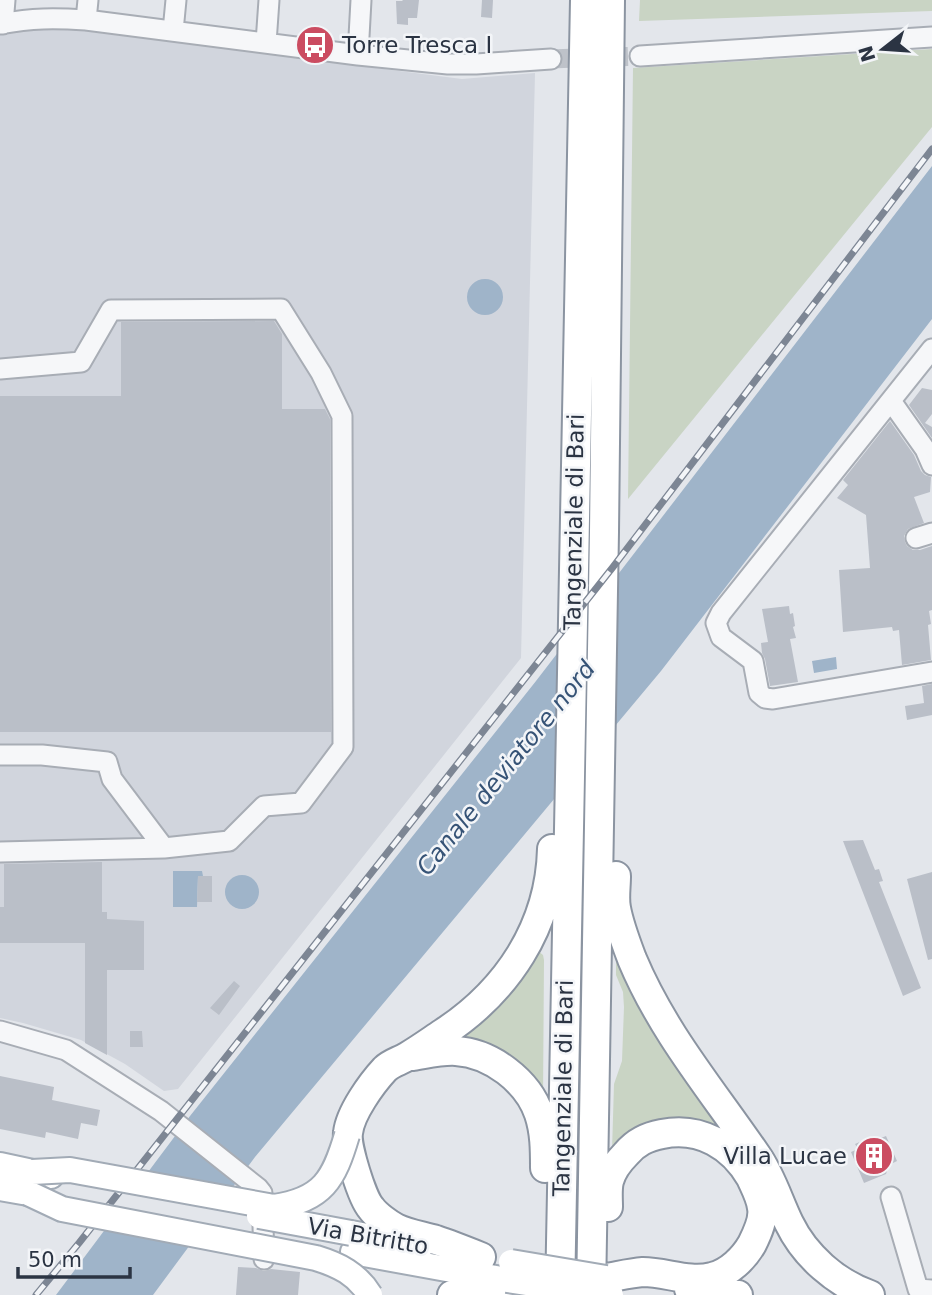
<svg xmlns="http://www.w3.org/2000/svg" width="932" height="1295" viewBox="0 0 932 1295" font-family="'DejaVu Sans',sans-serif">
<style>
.built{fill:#d1d5dd}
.green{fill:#c9d4c4}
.water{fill:#9fb4c9}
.pier{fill:#e3e6eb}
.building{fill:#babfc8}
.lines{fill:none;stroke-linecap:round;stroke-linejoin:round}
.minor-tunnel{stroke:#bec2c9;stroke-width:19;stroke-dasharray:19 10;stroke-linecap:butt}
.minor-casing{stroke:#a8adb5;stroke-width:23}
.major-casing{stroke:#a2abb6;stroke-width:28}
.highway-casing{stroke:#8b94a1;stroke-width:32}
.minor{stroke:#f6f7f9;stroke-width:19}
.major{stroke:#fff;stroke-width:24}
.highway{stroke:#fff;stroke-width:28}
.rail-casing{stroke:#7d8694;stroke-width:7}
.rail{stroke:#f3f5f8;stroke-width:4.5;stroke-dasharray:13;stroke-linecap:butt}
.major-bridge-casing{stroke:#a2abb6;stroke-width:28;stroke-linecap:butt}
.highway-bridge-casing{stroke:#8b94a1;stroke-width:32;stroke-linecap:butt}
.major-bridge{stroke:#fff;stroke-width:24}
.highway-bridge{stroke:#fff;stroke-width:28}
.labels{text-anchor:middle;stroke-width:5;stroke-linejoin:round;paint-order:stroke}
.poi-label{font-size:23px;fill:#2b3443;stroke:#f3f5f8;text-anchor:start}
.street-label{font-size:23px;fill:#2b3443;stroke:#f3f5f8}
.water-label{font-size:24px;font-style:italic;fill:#365376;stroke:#f3f5f8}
</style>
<rect width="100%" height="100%" fill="#e3e6eb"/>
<!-- built -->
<path class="built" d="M46 26 462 79 535 73 521 658 178 1089 164 1091 125 1064 81 1040 23 1023 0 1018V34Z"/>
<!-- green -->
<path class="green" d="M640 0H932V11L639 21Z
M932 49V127L628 499 633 68Z
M616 942 676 1056 728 1140 612 1151 614 1084 622 1061 624 1007 623 992 616 975Z
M537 950 543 955 544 960 543 1100 458 1043 456 1034Z"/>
<!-- water -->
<path class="water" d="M932 166V319L661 671 255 1157 153 1295H56L190 1116 536 681Z
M467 297a18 18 0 1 1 36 0a18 18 0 1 1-36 0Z
M836 657 837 669 814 673 812 661Z
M173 871H202L203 876H198L197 907H173Z
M225 892a17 17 0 1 1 34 0a17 17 0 1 1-34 0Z"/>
<!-- pier -->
<path class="pier" d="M139 1178 231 1194 195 1244 103 1226Z"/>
<!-- building -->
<path class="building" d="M403 0H419L417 18H408V25L397 24 396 1H402Z
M482 0H493L492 18 481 17Z
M274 321 282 334V409H325L330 419 331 732H0V396H121V322Z
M922 388 932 390V414L925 423 932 427V438L909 405Z
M890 421 914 455 921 471 925 475 931 477 930 492 914 497 924 523 908 529 904 536 905 542 907 546 913 550H920L932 546V610L929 611 931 624 928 625 931 660 902 665 899 630 893 631 892 627 843 632 839 570 870 568 866 515 837 498 848 485 843 480Z
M789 606 790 614 793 613 795 626 793 627 796 638 790 639 798 682 770 686 765 659 762 653 761 643 768 642 762 609Z
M932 684V715L907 720 905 706 924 703 922 686Z
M863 840 875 870 879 869 883 881 879 882 921 988 903 996 843 841Z
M102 862V912H107V919L144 921V970H107V1055L85 1043V943H0V907H4V864Z
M932 872V959L928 960 907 879Z
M198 876H212V902H197Z
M234 981 240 986 219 1015 210 1008Z
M130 1031H142L143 1047H130Z
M0 1076 54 1087 52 1100 100 1110 97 1126 81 1123 78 1139 46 1132 45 1138 0 1129Z
M874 1136 876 1140 886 1136 897 1161 889 1165 886 1174 864 1183 851 1152 858 1149 855 1144Z
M238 1267 256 1268 264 1271 271 1269 300 1272 298 1295H236Z"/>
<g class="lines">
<!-- minor-tunnel -->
<path class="minor-tunnel" d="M551 59 640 56"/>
<defs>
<path id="minor" d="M86 20 88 0
M0 24C33 18 53 18 86 20L358 55 448 64H476L551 59
M3 24 5 0
M173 31 176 0
M266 43 269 0
M358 55 361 0
M640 56 932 37
M932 349 721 613 716 623 721 637 753 661 759 693 765 698 773 699 932 672
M0 369 81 362 111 310 281 309 321 373 342 416 343 747 301 803 264 806 229 841 164 848 0 852
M891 401 925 449 932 465
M916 538 932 533
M0 755H42L107 762 112 779 164 848
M0 1031 66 1050 161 1111 258 1188 262 1193 264 1259
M891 1197 918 1289 932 1290"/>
<path id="major" d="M0 1165 51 1176
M0 1188 28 1193
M351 1233 421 1246
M353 1252 507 1280"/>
<path id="highway" d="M616 876C616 887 614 898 616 908 619 925 626 943 632 959 663 1033 712 1090 757 1156 771 1176 778 1200 789 1223 805 1256 836 1283 870 1295
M413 1056C426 1054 442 1050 456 1051 491 1053 528 1081 539 1114 545 1132 545 1150 545 1168
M481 1257C466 1251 451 1245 436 1240 423 1236 408 1234 396 1228 388 1224 376 1215 371 1208 362 1198 346 1146 348 1133 350 1113 372 1083 385 1069 391 1063 400 1061 408 1056 420 1049 431 1041 443 1033 507 991 550 927 552 849
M606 1278C618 1276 631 1273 643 1272 666 1272 689 1283 712 1277 729 1273 744 1258 752 1244 757 1234 764 1219 762 1208 761 1198 755 1187 751 1178 733 1146 700 1126 662 1134 647 1137 636 1142 626 1154 619 1161 612 1170 609 1181 607 1189 608 1199 608 1207
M689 1289 738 1295
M452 1295C482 1288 510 1291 540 1294
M560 1295 585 0
M591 1295 604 532 610 0"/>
</defs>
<!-- minor casing -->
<use href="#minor" class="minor-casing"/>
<!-- major casing -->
<use href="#major" class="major-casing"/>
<!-- highway casing -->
<use href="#highway" class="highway-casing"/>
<!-- minor -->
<use href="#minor" class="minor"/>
<!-- major -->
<use href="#major" class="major"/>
<!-- highway -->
<use href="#highway" class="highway"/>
<defs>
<path id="rail" d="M36 1295 79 1243 613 567 932 149"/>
</defs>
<!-- rail casing -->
<use href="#rail" class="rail-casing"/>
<!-- rail -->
<use href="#rail" class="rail"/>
<defs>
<path id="major-bridge" d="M32 1172 70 1170 274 1207C323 1200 334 1179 347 1135
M28 1193 62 1209 316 1258C339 1265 357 1274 370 1295
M259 1216 351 1233
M511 1262 606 1278
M507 1280 586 1292"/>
<path id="highway-bridge" d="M586 1292 609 1295"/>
</defs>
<!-- major-bridge casing -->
<use href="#major-bridge" class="major-bridge-casing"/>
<!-- highway-bridge casing -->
<use href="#highway-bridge" class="highway-bridge-casing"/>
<!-- major-bridge -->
<use href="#major-bridge" class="major-bridge"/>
<!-- highway-bridge -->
<use href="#highway-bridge" class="highway-bridge"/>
</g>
<!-- icons -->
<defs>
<symbol id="bus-disc" viewBox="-11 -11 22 22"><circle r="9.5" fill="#cb4c61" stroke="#f3f5f8"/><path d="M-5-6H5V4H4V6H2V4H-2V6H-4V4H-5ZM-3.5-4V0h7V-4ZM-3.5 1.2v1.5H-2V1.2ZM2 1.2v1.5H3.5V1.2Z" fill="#fff"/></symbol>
<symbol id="building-disc" viewBox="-11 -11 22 22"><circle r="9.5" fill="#cb4c61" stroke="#f3f5f8"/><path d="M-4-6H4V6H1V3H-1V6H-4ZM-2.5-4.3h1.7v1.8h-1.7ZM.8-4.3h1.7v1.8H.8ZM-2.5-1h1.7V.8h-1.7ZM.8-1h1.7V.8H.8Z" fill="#fff"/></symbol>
</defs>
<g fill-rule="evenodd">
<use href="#bus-disc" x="293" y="23" width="44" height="44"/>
<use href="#building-disc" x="852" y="1134" width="44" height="44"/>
</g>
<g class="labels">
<!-- poi labels -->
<g class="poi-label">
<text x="342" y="53">Torre Tresca I</text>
<text x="847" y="1164" text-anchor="end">Villa Lucae</text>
</g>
<!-- street labels -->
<g class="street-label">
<text transform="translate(574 522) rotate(-89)" y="8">Tangenziale di Bari</text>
<text transform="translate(563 1088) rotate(-89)" y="8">Tangenziale di Bari</text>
<text transform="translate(368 1236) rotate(10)" y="8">Via Bitritto</text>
</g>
<!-- water labels -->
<g class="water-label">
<text transform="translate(506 768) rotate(-51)" y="8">Canale deviatore nord</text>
</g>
</g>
<!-- north arrow -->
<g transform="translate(883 49) rotate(253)" stroke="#f3f5f8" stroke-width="5" paint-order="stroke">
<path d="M0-5L12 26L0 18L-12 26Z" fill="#2b3443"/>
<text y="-10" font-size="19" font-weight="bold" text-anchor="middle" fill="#2b3443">N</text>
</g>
<!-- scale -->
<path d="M18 1267v10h112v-10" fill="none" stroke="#2b3443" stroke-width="3.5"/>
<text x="28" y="1267" font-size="21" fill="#2b3443" stroke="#f3f5f8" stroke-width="5" paint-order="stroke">50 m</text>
</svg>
